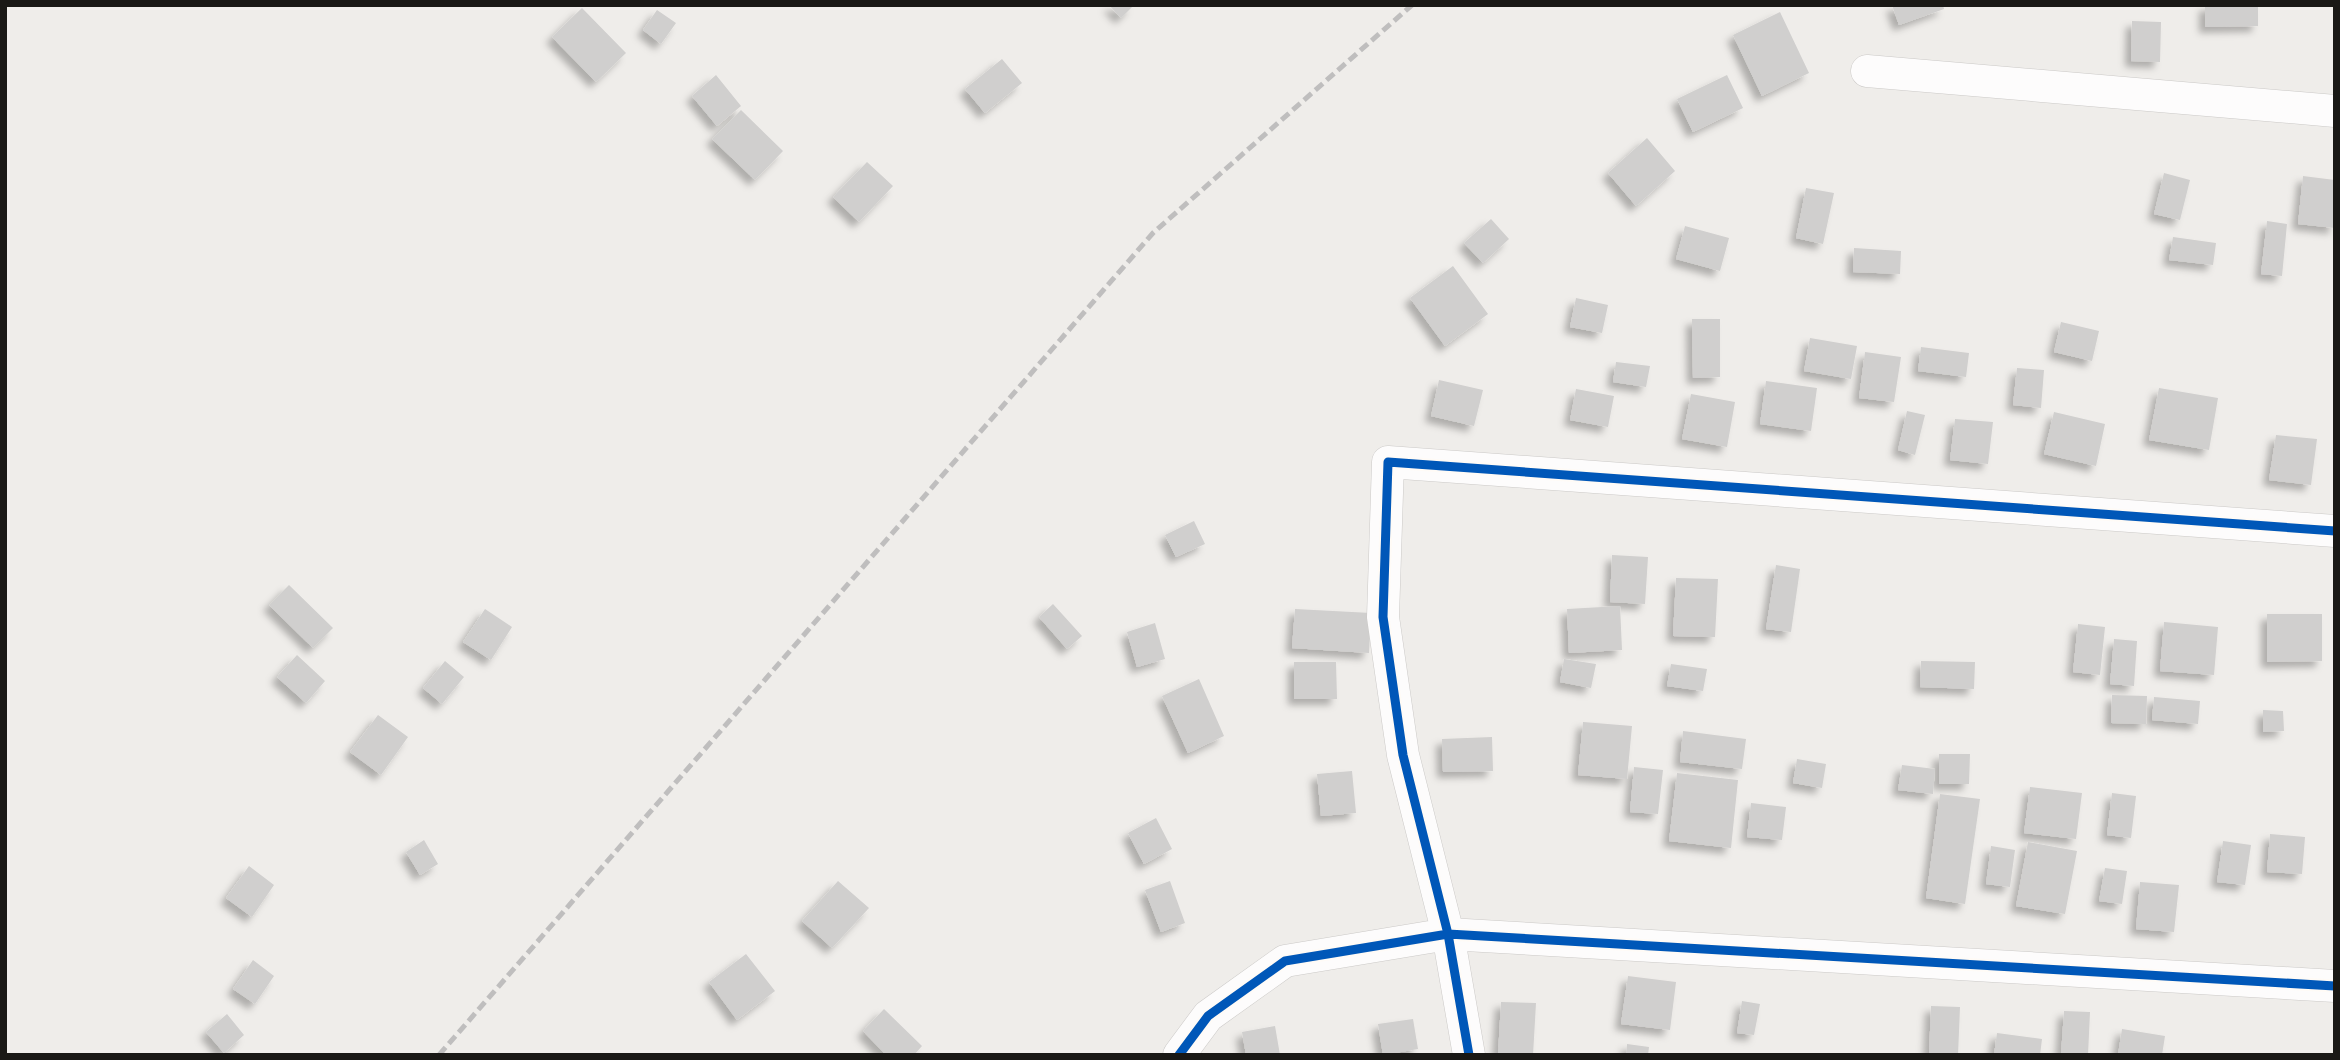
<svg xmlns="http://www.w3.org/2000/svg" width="2340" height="1060" viewBox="0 0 2340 1060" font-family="'Fira Sans',sans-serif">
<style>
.building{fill:#d0cfce;filter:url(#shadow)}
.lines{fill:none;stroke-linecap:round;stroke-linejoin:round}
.minor-casing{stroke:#cbc9c7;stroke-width:33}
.minor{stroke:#fdfcfc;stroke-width:32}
.rail{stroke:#bfbebe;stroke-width:5;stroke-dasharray:10 5;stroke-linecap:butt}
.cycleway-casing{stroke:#fffbf6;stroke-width:13}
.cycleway{stroke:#0057b8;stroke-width:9}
</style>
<defs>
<filter id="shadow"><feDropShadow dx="-6" dy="6" stdDeviation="3.5" flood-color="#0004"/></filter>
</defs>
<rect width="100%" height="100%" fill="#efedea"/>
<!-- building -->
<path class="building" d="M1109 5H1134L1121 18Z
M1892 5H1943L1944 9 1899 25Z
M2205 5H2258V26L2205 27Z
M582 8 626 53 596 82 552 37Z
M657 10 676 23 661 44 643 30Z
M1780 12 1809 73 1762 96 1733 35Z
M2132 21 2161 22 2160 62 2131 61Z
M1002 59 1022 83 985 113 965 89Z
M716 75 741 106 717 126 692 96Z
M1727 75 1743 108 1693 132 1677 99Z
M741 110 783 151 755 180 712 139Z
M1647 138 1675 171 1636 206 1608 173Z
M867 162 893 186 859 222 833 197Z
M2164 173 2190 180 2180 220 2154 214Z
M2303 176 2335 180V228L2298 224Z
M1806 188 1834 193 1823 244 1796 238Z
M1491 219 1509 239 1483 263 1464 243Z
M2267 221 2287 224 2282 276 2261 274Z
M1685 226 1729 238 1720 271 1676 259Z
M2173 237 2216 243 2213 265 2169 260Z
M1854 248 1901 251 1900 274 1853 272Z
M1453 266 1488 314 1445 346 1410 298Z
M1576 298 1608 305 1602 333 1570 327Z
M1692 319H1720V377L1693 378Z
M2061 322 2099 331 2092 361 2054 352Z
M1810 338 1857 346 1851 379 1804 371Z
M1921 347 1969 353 1966 377 1918 371Z
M1865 352 1901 357 1894 402 1859 398Z
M1616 362 1650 366 1646 387 1613 382Z
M2017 368 2044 370 2041 408 2013 405Z
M1439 380 1483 390 1474 426 1431 416Z
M1766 381 1817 388 1811 431 1760 424Z
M2159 388 2218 398 2209 450 2149 440Z
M1576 389 1614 396 1608 427 1570 420Z
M1691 394 1735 402 1727 447 1682 439Z
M1907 411 1925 415 1915 455 1898 450Z
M2054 412 2105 424 2096 466 2044 454Z
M1955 419 1993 422 1988 464 1950 460Z
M2276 435 2317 439 2311 485 2269 480Z
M1194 521 1205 544 1176 557 1165 535Z
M1612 555 1648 557 1645 604 1610 602Z
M1776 565 1800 569 1791 632 1766 629Z
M1676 578 1718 579 1715 637 1673 636Z
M289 585 333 628 313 648 269 605Z
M1053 604 1082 636 1067 649 1039 617Z
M1620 606 1622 650 1569 653 1567 609Z
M485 609 512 627 491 660 463 642Z
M1295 609 1371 613 1369 653 1292 648Z
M2267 614H2322V661L2267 662Z
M2164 622 2218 627 2214 675 2160 671Z
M1155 623 1165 659 1137 667 1127 632Z
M2078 624 2105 627 2100 675 2073 672Z
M2114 639 2137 641 2134 686 2110 684Z
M297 655 325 681 306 703 277 677Z
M1564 659 1596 664 1591 688 1560 682Z
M445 661 464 677 442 704 423 688Z
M1921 661 1975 662 1974 689 1920 687Z
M1294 662H1336L1337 699H1294Z
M1671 664 1707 669 1703 691 1667 686Z
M1199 679 1224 736 1188 753 1162 696Z
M2112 695 2147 696 2146 724 2111 723Z
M2154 697 2200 701 2198 724 2152 720Z
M2263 710 2283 711 2284 731 2263 732Z
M378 715 408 737 381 775 350 752Z
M1583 722 1632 726 1627 779 1578 775Z
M1683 731 1746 739 1742 769 1680 762Z
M1492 737 1493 771 1443 772 1442 739Z
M1939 754H1970L1969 784H1939Z
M1797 759 1826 764 1822 788 1793 783Z
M1902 765 1935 769 1933 794 1898 790Z
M1634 767 1663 770 1658 814 1630 812Z
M1352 771 1356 813 1321 816 1317 774Z
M1677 773 1738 780 1731 848 1669 841Z
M2030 787 2082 793 2076 839 2024 833Z
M2112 793 2136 796 2131 838 2107 835Z
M1940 794 1980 799 1965 904 1926 898Z
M1751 803 1786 807 1782 840 1747 837Z
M1156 818 1172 849 1144 864 1128 833Z
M2270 834 2305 837 2302 874 2267 872Z
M424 840 438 864 420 875 406 852Z
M2223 841 2251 845 2245 885 2217 882Z
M2028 842 2077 851 2065 914 2016 906Z
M1991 846 2015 850 2010 887 1986 884Z
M249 866 274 885 252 917 226 898Z
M2105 868 2127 871 2122 904 2099 901Z
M838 881 869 908 832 948 802 921Z
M1170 881 1185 923 1161 932 1145 890Z
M2140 882 2179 885 2174 932 2136 929Z
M746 954 775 991 737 1020 709 982Z
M253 960 274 976 255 1004 233 989Z
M1628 976 1676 982 1670 1030 1621 1024Z
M1742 1001 1760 1004 1754 1035 1737 1033Z
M1501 1002 1536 1003 1533 1055H1498Z
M1931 1006 1960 1007 1958 1055H1929Z
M884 1009 922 1046 914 1055H886L863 1031Z
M2064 1011 2090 1012 2088 1055H2061Z
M227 1014 244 1035 224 1053 206 1032Z
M1413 1019 1418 1049 1383 1055 1378 1024Z
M1275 1026 1280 1055H1246L1242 1032Z
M2122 1029 2165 1036 2162 1055H2118Z
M1997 1033 2042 1039 2040 1055H1994Z
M1627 1044 1649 1047 1648 1055H1626Z"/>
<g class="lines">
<defs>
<path id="minor" d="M1867 71 2335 111
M1179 1055 1208 1016 1285 961 1448 934 2335 986
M1469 1055 1448 934 1403 755 1383 617 1388 462 2335 531"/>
</defs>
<!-- minor casing -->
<use href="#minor" class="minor-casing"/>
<!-- minor -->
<use href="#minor" class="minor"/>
<!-- rail -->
<path class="rail" d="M439 1055 1153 233 1412 5"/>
<defs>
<path id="cycleway" d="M1179 1055 1208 1016 1285 961 1448 934 2335 986
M1469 1055 1448 934 1403 755 1383 617 1388 462 2335 531"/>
</defs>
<!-- cycleway casing -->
<use href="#cycleway" class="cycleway-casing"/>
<!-- cycleway -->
<use href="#cycleway" class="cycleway"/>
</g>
<!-- border -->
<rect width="2340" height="1060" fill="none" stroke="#191815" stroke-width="14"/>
</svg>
